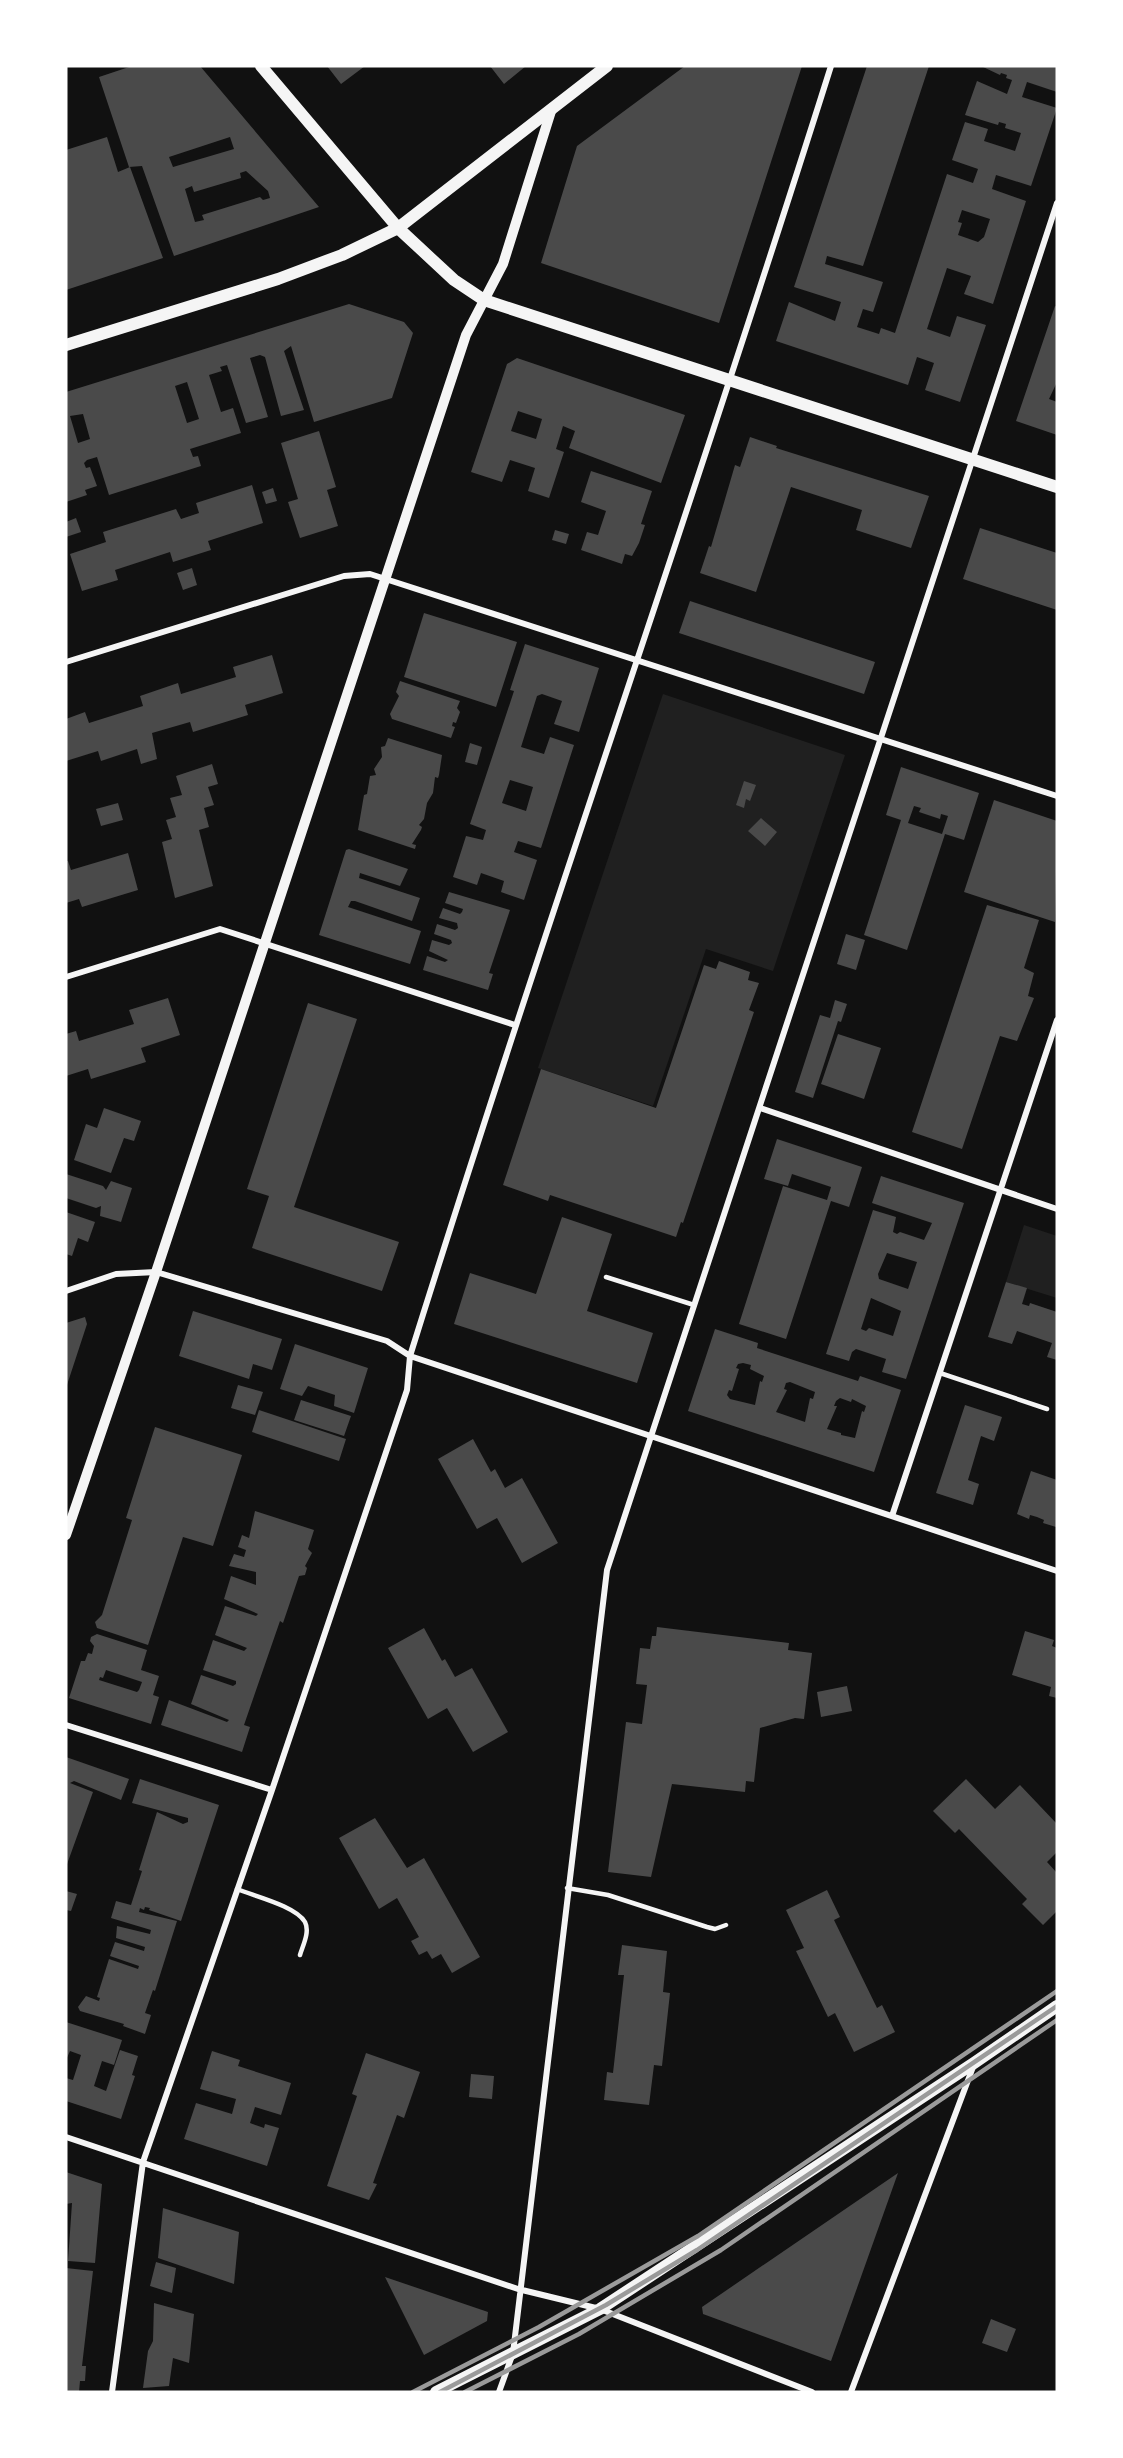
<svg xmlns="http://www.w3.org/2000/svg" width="1123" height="2458" viewBox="0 0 1123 2458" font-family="'Archivo Narrow',sans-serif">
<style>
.green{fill:#202020}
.building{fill:#4a4a4a;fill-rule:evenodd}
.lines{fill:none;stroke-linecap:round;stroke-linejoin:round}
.service{stroke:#f5f5f5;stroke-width:4.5}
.minor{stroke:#f5f5f5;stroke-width:6}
.tertiary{stroke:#f5f5f5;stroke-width:10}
.secondary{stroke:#f5f5f5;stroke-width:12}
.rail{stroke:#9a9a9a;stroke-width:4.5}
</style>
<rect width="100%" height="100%" fill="#111"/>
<!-- green -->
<path class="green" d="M663 694 845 755 773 971 706 949 653 1106 538 1068Z
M1024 1225 1057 1236V1298L1006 1282Z"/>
<!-- building -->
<path class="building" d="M132 66H200L319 207 174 256 142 166 129 167 99 77ZM230 137 234 149 173 167 169 157ZM246 171 268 191 270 198 263 200 260 197 202 215 204 220 195 222 185 189 192 186 194 192 241 178 240 173Z
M327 66H365L341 84Z
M490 66H526L504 84Z
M685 66H802L719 323 541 263 577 146Z
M867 66H929L863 266 827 256 825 264 883 282 873 312 863 309 857 327 879 334 881 328 895 333 947 174 973 183 978 169 952 160 965 122 988 129 984 141 1015 151 1021 133 1005 128 1006 124 999 122 998 125 965 115 977 81 1007 94 1012 80 1006 78 1007 75 1001 73 1000 75 981 66H1057V92L1027 82 1022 97 1057 108 1031 186 996 175 992 189 1026 201 993 304 964 294 971 276 947 268 927 329 950 337 957 316 986 325 960 402 925 390 934 363 917 357 908 385 776 341 789 302 835 321 841 302 794 287ZM962 210 990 219 984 237 978 242 958 235 962 223 958 222Z
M107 137 118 172 130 167 163 258 66 290V150Z
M349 304 404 322 413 333 392 398 314 422 291 346 284 351 304 410 281 416 265 357 260 355 250 358 268 417 246 423 227 365 220 367 222 371 209 375 221 412 233 408 241 433 190 449 193 457 198 456 201 466 109 495 97 457 87 460 84 463 86 468 90 467 97 486 85 490 87 495 66 502V392ZM187 382 199 419 187 423 175 386ZM83 414 90 439 78 443 70 416Z
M1055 306 1057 307V382L1049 399 1057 402V435L1016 421Z
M517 358 685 415 661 483 569 448 575 431 563 426 556 449 564 452 549 498 528 491 535 468 510 460 502 482 471 472 507 364ZM518 411 542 419 536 439 511 431Z
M319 431 336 487 327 490 338 526 300 538 288 502 298 499 281 443Z
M750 437 777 446 776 448 929 496 911 548 856 530 862 510 791 487 756 592 700 573 709 546 711 547 735 465 740 467Z
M591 471 652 491 641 524 645 525 639 543 632 556 625 554 622 564 581 550 587 532 598 535 606 511 581 502Z
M252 485 263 523 208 541 211 550 173 562 170 552 115 570 118 580 82 591 70 554 106 542 103 532 176 509 181 519 199 513 196 503Z
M273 488 277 501 266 504 262 492Z
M76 518 81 532 66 537V522Z
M980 528 1057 553V610L963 579Z
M555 530 569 534 566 544 552 540Z
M192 568 197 585 183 590 177 573Z
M690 601 875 662 864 694 679 633Z
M424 613 517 642 496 707 404 677Z
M525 644 599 668 579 732 554 724 562 701 542 694 537 696 521 747 544 754 550 737 574 745 541 848 518 841 514 852 537 860 524 900 501 892 504 881 481 873 477 885 453 877 466 836 483 840 486 830 470 824 514 691 510 690ZM510 780 533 787 526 811 502 803Z
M272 655 283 693 245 705 248 715 193 732 190 722 152 733 157 759 141 764 137 749 101 761 98 751 66 761V719L85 712 89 723 143 706 140 696 178 683 181 694 236 677 233 667Z
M400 681 460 701 457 708 460 712 456 723 453 722 452 726 455 727 451 738 392 719 390 714 399 696 396 692Z
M388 738 442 755 439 775 438 778 435 777 433 793 427 803 424 819 419 825 422 827 421 830 412 844 416 845 415 849 358 830 364 795 367 794 370 776 376 775 374 769 382 757 381 747 385 746Z
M470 743 482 747 477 765 465 762Z
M212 764 218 784 208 787 214 805 204 808 209 827 199 830 213 886 175 898 162 842 172 839 166 820 176 817 170 798 182 795 176 776Z
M901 767 979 793 964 840 945 834 907 950 864 935 901 820 886 815ZM914 806 921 808 919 812 940 819 941 814 948 816 942 834 908 823Z
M744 781 756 785 750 801 746 799 744 808 736 805Z
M994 800 1057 821 1055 922 964 892Z
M118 803 123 820 101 826 96 809Z
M761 818 777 832 765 846 748 831Z
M349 849 408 869 400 886 360 873 359 878 420 898 412 921 355 901H351L348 907 421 931 410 964 319 935 346 850Z
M128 853 138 890 82 907 79 899 66 903V861H68L71 870Z
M449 892 510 910 489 973 493 974 488 990 423 970 427 956 445 962 448 960 429 951 432 940 449 945 452 943 451 940 434 934 437 924 455 930 458 928 457 923 439 918 443 908 460 914 462 912 463 909 445 903Z
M987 905 1039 920 1024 968 1034 973 1028 996 1034 998 1017 1041 1000 1036 962 1149 912 1132Z
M846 934 865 940 856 970 837 964Z
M719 961 750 972 748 980 759 983 749 1010 754 1012 683 1223 681 1222 676 1237 550 1195 548 1201 503 1185 541 1069 656 1108 704 965 716 969Z
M168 998 180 1035 141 1048 146 1062 91 1079 88 1069 66 1076V1034L76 1031 79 1041 134 1024 129 1010Z
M835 1000 847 1004 841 1022 838 1021 813 1098 795 1092 820 1015 830 1018Z
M308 1003 357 1019 294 1207 399 1242 382 1291 252 1248 269 1196 247 1189Z
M838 1034 881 1048 864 1099 821 1084Z
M104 1108 141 1121 134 1141 124 1138 111 1173 74 1160 86 1124 97 1128Z
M777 1139 862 1167 849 1207 831 1201 786 1339 739 1324 783 1186 827 1200 831 1187 792 1174 788 1186 764 1179Z
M66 1174 103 1186 106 1190 111 1181 132 1188 121 1222 100 1216 101 1206 96 1208 66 1198Z
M881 1176 964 1203 906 1379 882 1372 886 1359 856 1349 852 1352 849 1361 826 1354 873 1210 896 1217 893 1232 897 1234 900 1232 924 1240 932 1223 872 1203ZM887 1253 917 1262 908 1289 879 1279 878 1274ZM871 1298 901 1311 893 1336 869 1328 866 1331 861 1329Z
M66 1212 95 1222 88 1242 78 1238 72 1256 66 1254Z
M562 1217 612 1234 587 1311 653 1333 637 1383 454 1324 470 1273 536 1294Z
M1006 1282 1027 1288 1022 1304 1029 1306 1030 1303 1057 1312V1360L1047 1357 1052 1343 1017 1331 1012 1344 988 1337Z
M193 1311 282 1339 272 1370 253 1364 249 1379 179 1356Z
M85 1317 87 1324 66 1388V1323Z
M715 1329 758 1343 757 1348 858 1381 860 1376 901 1390 874 1472 688 1411ZM743 1363 751 1365 750 1369 764 1376 762 1382 760 1381 755 1405 730 1399 727 1395 729 1390 732 1391 739 1369 736 1368 738 1364ZM790 1382 815 1392 813 1399 810 1398 805 1422 776 1412 787 1390 784 1389 786 1383ZM840 1398 851 1402 852 1399 866 1406 864 1412 862 1411 855 1438 841 1435V1433L827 1429 837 1406H834L836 1401Z
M295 1344 368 1368 354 1413 334 1406 335 1395 308 1386 302 1396 280 1389Z
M238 1385 263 1392 255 1415 231 1408Z
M301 1400 351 1416 344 1436 294 1420Z
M965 1405 1002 1417 994 1441 981 1436 968 1480 979 1484 973 1505 936 1493Z
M259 1410 346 1439 339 1461 252 1432Z
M155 1427 242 1455 213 1546 183 1537 148 1645 97 1628 95 1622 102 1615 132 1520 126 1518Z
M473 1439 491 1472 495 1469 505 1488 522 1478 558 1543 522 1563 497 1518 477 1529 438 1459Z
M1031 1471 1057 1480 1056 1527 1043 1523 1044 1520 1037 1517 1030 1515 1029 1519 1017 1514Z
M255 1511 314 1530 308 1549 312 1553 305 1566 307 1568 305 1575 299 1576 283 1623 280 1621 244 1725 250 1727 242 1752 161 1725 169 1700 227 1722 229 1720 191 1704 201 1675 233 1686 236 1684V1681L203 1670 213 1640 244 1651 247 1648 215 1635 225 1606 256 1616 258 1614 224 1599 231 1576 256 1585V1572L229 1566 234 1554 244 1557 246 1550 238 1547 242 1535 249 1538Z
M657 1627 789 1643 788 1650 812 1653 804 1719 795 1718 760 1728 754 1782 746 1781 745 1792 672 1784 651 1877 608 1872 626 1722 642 1724 647 1685 636 1684 640 1648 650 1649 652 1636H656Z
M424 1628 442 1661 445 1659 455 1677 472 1668 508 1732 473 1752 447 1708 428 1719 388 1648Z
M1025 1631 1054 1640 1052 1646 1057 1648V1698L1049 1696 1051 1687 1012 1675Z
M97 1634 147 1650 141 1670 159 1676 153 1695 159 1697 151 1724 69 1698 81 1661H85L88 1653 92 1654 94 1646 90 1641 91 1637ZM106 1670 142 1682 139 1690 137 1692 99 1680 100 1677 103 1678Z
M847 1686 852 1711 821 1717 817 1692Z
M66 1757 129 1779 121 1800 74 1781 70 1783 93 1792 66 1867Z
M140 1779 219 1805 181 1921 149 1910 150 1908 145 1907 144 1910 140 1908 139 1912 177 1921 155 1991 153 1990 145 2013 151 2015 145 2034 123 2026 124 2024 80 2011 78 2007 86 1996 99 2001 100 1998 97 1997 109 1959 138 1969 139 1966 110 1956 115 1942 144 1951 145 1947 116 1938 117 1926 150 1934 151 1930 111 1918 116 1901 131 1905 142 1871 139 1870 157 1812 183 1824 188 1822V1818L132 1803Z
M966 1779 995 1809 1020 1785 1057 1824V1852L1047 1862 1057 1873V1911L1043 1925 1022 1904 1027 1899 959 1829 955 1833 933 1811Z
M375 1818 407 1868 424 1858 480 1957 452 1973 441 1954 432 1959 427 1951 419 1955 411 1941 419 1937 397 1898 379 1909 339 1838Z
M827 1890 840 1917 834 1920 877 2008 882 2005 895 2032 854 2052 835 2013 828 2017 796 1951 804 1948 786 1910Z
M66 1891 77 1894 71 1911 66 1910Z
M622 1945 667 1951 663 1992 670 1993 662 2066 654 2065 649 2105 604 2100 607 2072 613 2073 624 1975H618Z
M66 2022 122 2040 114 2065 102 2061 94 2086 106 2091 120 2050 138 2056 132 2075 135 2076 121 2119 66 2101V2078L73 2080 81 2055 70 2051 66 2060Z
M212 2051 240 2060 238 2066 291 2083 281 2115 255 2107 250 2123 264 2128 265 2124 279 2128 267 2166 184 2139 196 2103 232 2114 236 2099 200 2089Z
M366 2053 420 2072 404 2118 397 2115 373 2183 377 2184 369 2200 327 2186 357 2096 352 2094Z
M471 2074 494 2076 492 2099 469 2097Z
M66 2172 102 2184 95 2263 68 2261 72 2203 66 2204Z
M898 2173 831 2361 703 2314 702 2307Z
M163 2208 239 2232 234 2284 158 2258Z
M156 2262 176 2268 172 2293 150 2286Z
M66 2268 93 2271 82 2366H86L85 2381H80L79 2392H66Z
M385 2277 488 2312 487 2321 424 2355Z
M154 2303 194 2314 189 2363 173 2358 169 2386 143 2388 148 2351 153 2341Z
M991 2319 1016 2329 1007 2352 982 2343Z"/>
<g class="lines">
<!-- service -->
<path class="service" d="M606 1277 694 1305
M940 1373 1047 1409
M567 1888 608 1895 707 1927 715 1929 726 1925
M237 1889C254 1896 296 1906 305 1922 310 1932 303 1945 300 1955"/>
<!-- minor -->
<path class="minor" d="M66 662 344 576 370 574 1057 796
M66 977 220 929 515 1025
M760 1108 1057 1209
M66 1291 116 1274 156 1272 387 1341 410 1356 1057 1571
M892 1516 1057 1020
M66 1725 272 1790
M66 2137 518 2289 600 2309 812 2392
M112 2392 143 2162 272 1790 407 1390 410 1356C545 924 695 498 831 66
M499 2392 513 2353 607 1570 1057 203
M851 2392 973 2067"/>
<!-- tertiary -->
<path class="tertiary" d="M66 1535 156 1272 466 335 503 264 552 108"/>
<!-- secondary -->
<path class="secondary" d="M261 66 398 228 454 280 484 300 1057 487
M66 345 278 279 342 255 398 228 607 66
M436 2392 600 2309 974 2063 1057 2006"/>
<!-- rail -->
<path class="rail" d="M413 2392 539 2327 698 2236 1057 1991
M440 2392 606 2305 697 2250 1057 2006
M465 2392 579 2334 721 2250 1057 2020"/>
</g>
<!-- border -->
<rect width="1123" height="2458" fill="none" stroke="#ffffff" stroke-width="135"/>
</svg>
